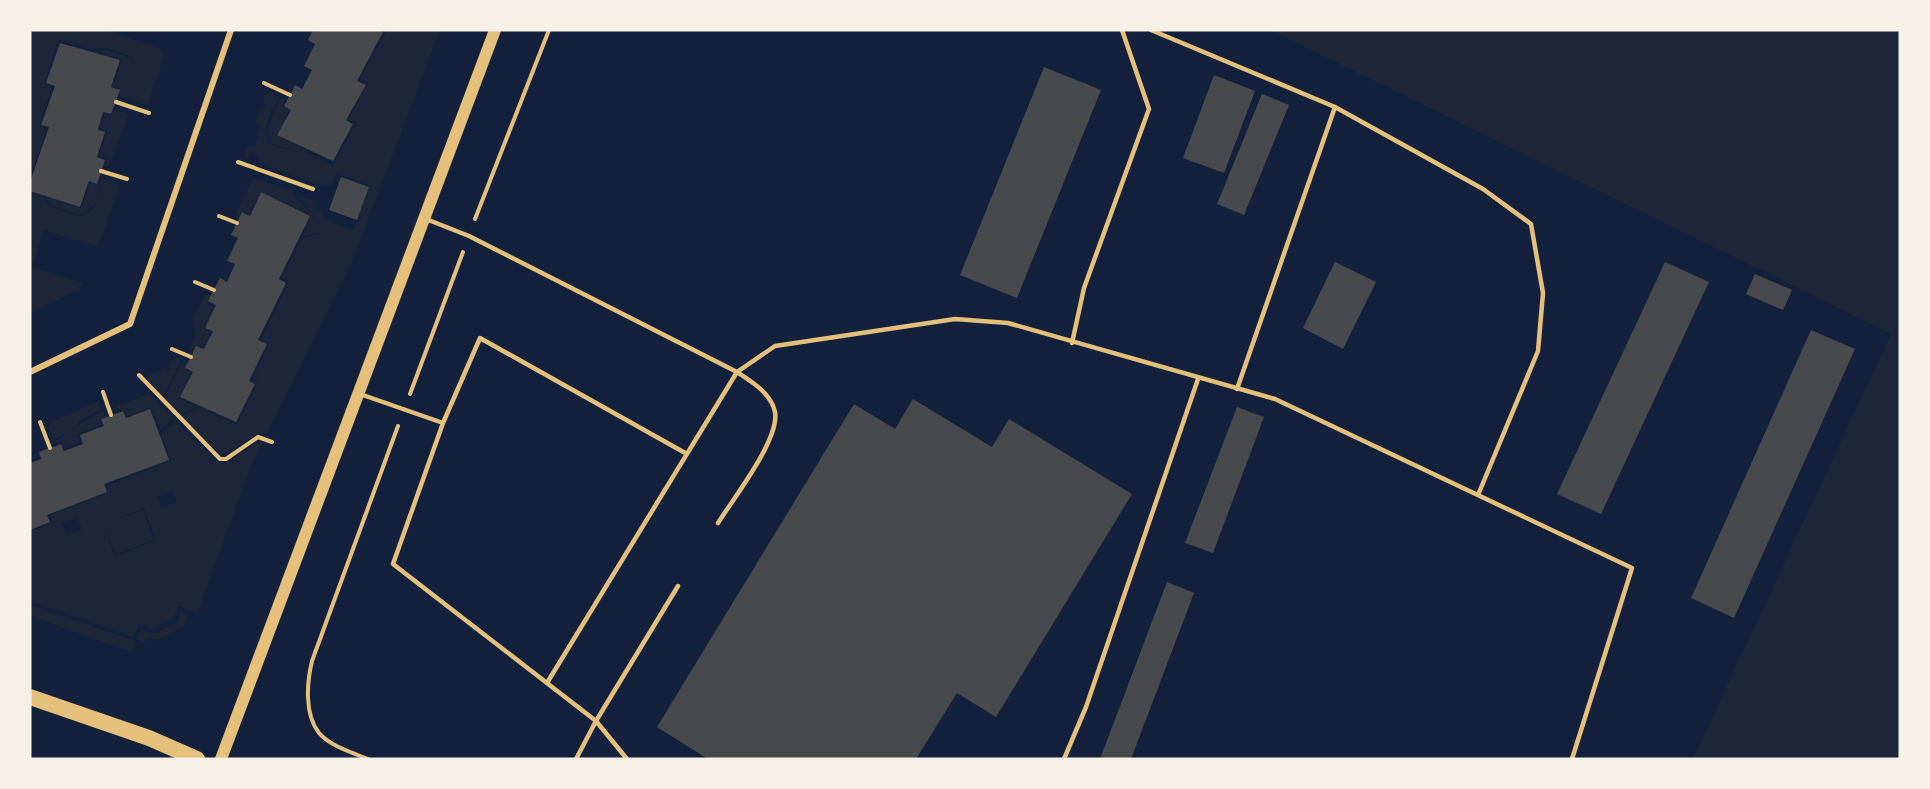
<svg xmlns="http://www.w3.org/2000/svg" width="1930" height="789" viewBox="0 0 1930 789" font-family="'PT Sans',sans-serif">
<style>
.green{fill:#1d2539;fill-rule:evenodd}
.building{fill:#48494c}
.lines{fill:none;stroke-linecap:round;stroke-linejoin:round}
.path{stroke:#e5c07b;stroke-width:4}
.service{stroke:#e5c07b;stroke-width:4.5}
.minor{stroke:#e5c07b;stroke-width:6}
.secondary{stroke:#e5c07b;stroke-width:12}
.trunk{stroke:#e5c07b;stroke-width:16}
</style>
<rect width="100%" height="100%" fill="#14213d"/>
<!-- green -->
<path class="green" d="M30 30H106L163 50 162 53 165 54 148 103 144 105 128 99 131 89 128 98 119 96 121 89 113 86 122 59 99 52 103 49 129 57 137 66 130 56 102 47 96 50 58 39 44 84 52 86 39 126 47 129 30 179Z
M387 30H440L353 259 266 434 255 435 221 456 181 416 199 408 237 425 258 383 252 380 269 343 261 339 289 282 281 278 303 238 325 232 302 236 311 216 261 191 249 214 242 211 239 216 235 215 253 178 292 192 327 232 296 194 317 202 315 209 321 211 325 219 354 230 370 185 336 173 331 186 313 183 258 162 259 155 251 152 248 158 244 156 248 145 255 147 261 125 256 123 261 108 265 109 266 105 263 103 266 93 270 92 279 97C275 105 268 115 267 124 262 144 282 152 298 149 256 149 267 125 281 98L285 100 282 106 289 110 277 135 333 166 356 123 349 119 368 83 360 79Z
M1270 30H1900V759H1693L1891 334Z
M114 109 129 114 109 166 105 165 107 158 99 155 107 131 99 128 104 113 112 115Z
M100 177 104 179 94 206 81 215 50 205 45 196 81 208 90 182 98 185Z
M105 178 117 182 119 187 98 247 44 230 32 267 83 283 80 286 81 289 30 313V192L43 196 49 206 81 217 94 208Z
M206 293 210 295 207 302 214 306 203 328 210 333 204 348 197 345 193 351 189 349 196 334 193 320Z
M178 358 182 359 163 396 145 377 165 367 168 371 172 369 170 365 174 359Z
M183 361 187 362 185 369 191 372 180 398 197 408 180 414 165 398Z
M149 394 174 418 161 430 151 408 127 416 124 410H119L117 406Z
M96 402 103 409 80 420 76 428 54 440 48 428 50 423Z
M103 411 105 416 99 419 101 425 77 434 80 442 65 448 62 441 56 443 55 441C73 431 84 419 103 411Z
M176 421 213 460C233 469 245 445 263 441L252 463 197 613 178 606 174 618 151 628 139 624 133 637 30 601V532L52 523 51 515 108 493 107 486 171 461 161 433ZM173 491 177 502 161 508 157 497ZM144 508 156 541 115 556 103 524 116 554 154 540 143 510 112 521ZM77 517 82 529 67 535 62 523Z
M30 605 135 641 131 652 30 616Z
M181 612 189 615 183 627 158 640 148 637 145 642 137 640 141 630 153 634 177 623Z"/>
<!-- building -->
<path class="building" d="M313 30H384L357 81 366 85 346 120 353 124 333 161 277 135 291 110 284 106 290 95 295 85 302 89 312 70 304 66 315 44 308 40Z
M60 43 120 60 111 87 120 90 111 114 103 112 98 130 105 132 97 157 105 160 97 184 89 181 80 207 30 191V182L49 127 41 125 55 86 46 83Z
M1044 67 1101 90 1017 298 960 275Z
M1214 75 1255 91 1224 173 1183 158Z
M1262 94 1289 105 1244 215 1217 204Z
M341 177 369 187 357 220 329 210Z
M261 192 310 216 279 279 286 283 258 340 267 344 249 381 255 384 236 422 180 397 193 372 185 368 196 346 204 349 213 331 205 328 216 305 208 301 220 278 227 282 235 264 227 261 238 238 231 235 242 212 250 216Z
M1335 262 1376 282 1343 349 1303 328Z
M1665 262 1709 282 1601 514 1557 494Z
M1755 274 1792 290 1783 310 1746 294Z
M1811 330 1855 349 1734 618 1691 598Z
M913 399 992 447 1009 419 1132 494 996 717 957 693 916 759H708L657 727 854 404 895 429Z
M1237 407 1264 417 1213 553 1185 543Z
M150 409 169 460 104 484 107 492 47 515 50 522 30 530V463L41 459 39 452 61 444 64 451 83 444 80 435 104 426 101 419 123 411 126 418Z
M1167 582 1194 593 1131 759H1100Z"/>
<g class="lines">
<!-- path -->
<path class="path" d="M264 83 290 95
M116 102 149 113
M238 162 313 189
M101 171 127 179
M219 216 237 223
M475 219 549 30
M195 282 214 290
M172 349 191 357
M139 375 220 459H226L258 437 272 442
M103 392 111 415
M410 394 463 252
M40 422 50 448
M368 759C353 753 330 746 319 733 304 714 307 682 312 661L398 426"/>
<!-- service -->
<path class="service" d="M1151 30 1335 107 1483 189 1531 224 1543 293 1538 351 1478 495
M426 219 469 236 737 372 547 683
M1072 343 1084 288 1149 109 1122 30
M1237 389 1335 107
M360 394 443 423 393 564 596 721 627 759
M443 423 480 338 687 454
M718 523C733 499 780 439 775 412 771 393 751 381 737 372L775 346 955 319 1008 323 1275 399 1632 568 1572 759
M576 759 596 721 678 586
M1064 759 1086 707 1198 379"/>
<!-- minor -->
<path class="minor" d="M30 372 130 324 231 30"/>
<!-- secondary -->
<path class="secondary" d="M221 759 495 30"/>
<!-- trunk -->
<path class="trunk" d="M30 697 149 738 197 759"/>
</g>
<!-- border -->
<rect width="1930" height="789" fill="none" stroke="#f6f1e7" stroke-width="63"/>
</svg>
